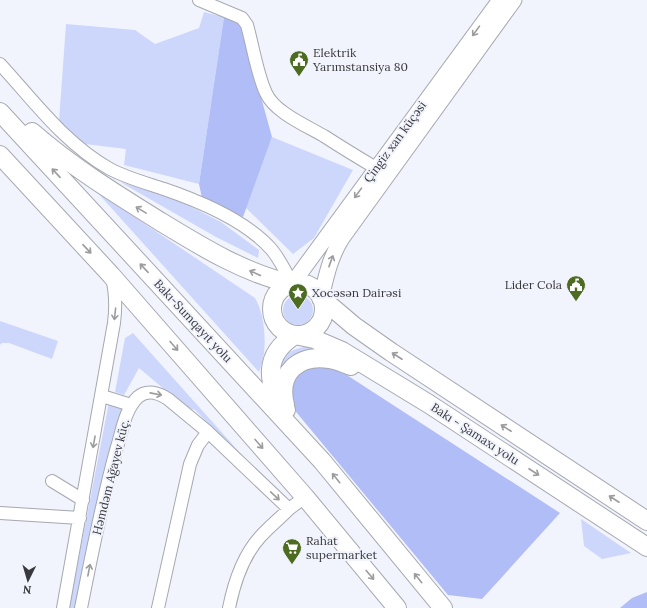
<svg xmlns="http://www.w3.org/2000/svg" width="647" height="608" viewBox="0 0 647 608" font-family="Lora,serif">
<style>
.green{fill:#cdd7fc}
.forest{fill:#b1bdf6}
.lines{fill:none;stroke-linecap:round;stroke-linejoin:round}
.minor-casing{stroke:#a6a8b0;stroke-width:14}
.major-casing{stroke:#a6a8b0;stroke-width:17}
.highway-casing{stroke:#a6a8b0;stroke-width:20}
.minor{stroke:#fff;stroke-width:12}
.major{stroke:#fff;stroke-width:15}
.highway{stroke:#fff;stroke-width:18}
.oneway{stroke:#9c9c9e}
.labels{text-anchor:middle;stroke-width:4;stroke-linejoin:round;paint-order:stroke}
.poi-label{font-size:12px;fill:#38393c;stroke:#f2f4fd;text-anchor:start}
.street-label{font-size:12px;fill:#38393c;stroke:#f2f4fd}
</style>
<rect width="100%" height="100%" fill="#f2f4fd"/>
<!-- green -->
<path class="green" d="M204 12 224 17 199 184 124 165 126 149 77 143 59 121 66 24 135 30 155 44 199 28Z
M272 137 353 170 314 238 293 254 246 208Z
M120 182 176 199 221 222 259 250 258 258 216 237Z
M96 191 255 298C266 316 268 353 259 372Z
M283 310a15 15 0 1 1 30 0a15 15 0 1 1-30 0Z
M0 321 58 341 52 359 9 343H2L0 345Z
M133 333 266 482 195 410 185 407 139 368 124 395 115 392 125 338Z
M307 346 319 348 277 378C279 356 286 351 307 346Z
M109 402 123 407 76 608H69Z
M581 519 631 553 602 559 584 546Z"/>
<!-- forest -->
<path class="forest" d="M224 17 241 25 272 137 243 217 202 198 199 184Z
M324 365 339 370 560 513 482 599 448 595 292 407 290 385 297 372Z
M647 592V608H620L632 598Z"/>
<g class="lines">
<defs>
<path id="minor" d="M199 0 242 18 247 25C253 46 257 74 266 93 274 112 307 126 324 136 341 147 359 158 376 168
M0 64C34 101 65 144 110 169 127 178 146 183 164 189 199 201 247 221 272 250 280 260 286 272 292 284
M102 396 131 405
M52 481 83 500
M0 513 80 518
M63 608 114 323C116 307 116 294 112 278
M81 608C92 554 102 500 117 447 122 431 125 409 138 397 147 389 159 393 168 399L208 432 289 509 305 497
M158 608 190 464 198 445 208 432
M229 608C234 583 242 557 260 537 269 527 279 519 289 509"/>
<path id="major" d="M292 284 500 0
M321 298C326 277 330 257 342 238L514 0"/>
<path id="highway" d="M0 112 322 461 443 608
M32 132C72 167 116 194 161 222 202 247 244 273 292 284
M0 155 111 275 305 497 397 608
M272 309a26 26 0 1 1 52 0a26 26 0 1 1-52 0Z
M321 298 354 326 391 352 647 521
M285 405C277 373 298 354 330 359 337 360 344 363 351 366
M286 410C265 383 264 354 295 335L314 339 342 351 429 404 647 547"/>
</defs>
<!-- minor casing -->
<use href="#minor" class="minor-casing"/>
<!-- major casing -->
<use href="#major" class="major-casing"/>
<!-- highway casing -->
<use href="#highway" class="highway-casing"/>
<!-- minor -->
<use href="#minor" class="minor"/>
<!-- major -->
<use href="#major" class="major"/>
<!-- highway -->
<use href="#highway" class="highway"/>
</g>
<!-- one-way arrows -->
<defs><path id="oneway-shaft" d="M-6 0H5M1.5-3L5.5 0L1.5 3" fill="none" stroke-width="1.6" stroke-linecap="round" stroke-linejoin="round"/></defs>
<g class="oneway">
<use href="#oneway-shaft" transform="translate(476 31) rotate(126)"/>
<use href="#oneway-shaft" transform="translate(56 173) rotate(-133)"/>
<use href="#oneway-shaft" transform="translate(358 193) rotate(126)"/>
<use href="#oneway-shaft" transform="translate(141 210) rotate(-149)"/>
<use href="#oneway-shaft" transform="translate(87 249) rotate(47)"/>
<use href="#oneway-shaft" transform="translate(331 261) rotate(-70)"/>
<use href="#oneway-shaft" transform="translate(144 268) rotate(-133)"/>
<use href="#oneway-shaft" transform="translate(255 273) rotate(-156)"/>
<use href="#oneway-shaft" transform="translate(115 314) rotate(96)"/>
<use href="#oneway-shaft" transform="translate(174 346) rotate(49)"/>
<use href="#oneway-shaft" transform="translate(397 356) rotate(-147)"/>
<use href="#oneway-shaft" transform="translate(156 394) rotate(11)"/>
<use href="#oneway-shaft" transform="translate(506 428) rotate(-147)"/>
<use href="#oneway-shaft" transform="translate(94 442) rotate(100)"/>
<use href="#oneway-shaft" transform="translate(259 444) rotate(49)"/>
<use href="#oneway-shaft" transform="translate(534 472) rotate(33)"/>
<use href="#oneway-shaft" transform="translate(336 478) rotate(-129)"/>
<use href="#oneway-shaft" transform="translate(275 496) rotate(43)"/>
<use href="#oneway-shaft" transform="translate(614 499) rotate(-147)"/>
<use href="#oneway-shaft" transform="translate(89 570) rotate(-79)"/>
<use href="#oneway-shaft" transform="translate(370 575) rotate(50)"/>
<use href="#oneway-shaft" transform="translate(418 578) rotate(-129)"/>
</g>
<!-- icons -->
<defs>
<symbol id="civic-pin" viewBox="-11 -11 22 30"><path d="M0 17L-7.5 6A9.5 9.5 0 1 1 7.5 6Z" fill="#4d6c21" stroke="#f2f4fd"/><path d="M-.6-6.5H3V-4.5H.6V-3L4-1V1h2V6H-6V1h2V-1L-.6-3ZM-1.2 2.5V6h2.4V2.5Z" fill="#fff"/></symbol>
<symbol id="sight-pin" viewBox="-11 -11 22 30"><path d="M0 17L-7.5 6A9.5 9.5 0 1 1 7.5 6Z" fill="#4d6c21" stroke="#f2f4fd"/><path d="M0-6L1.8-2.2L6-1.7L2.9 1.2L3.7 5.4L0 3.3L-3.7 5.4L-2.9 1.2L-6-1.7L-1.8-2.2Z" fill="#fff"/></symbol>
<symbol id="supermarket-pin" viewBox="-11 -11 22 30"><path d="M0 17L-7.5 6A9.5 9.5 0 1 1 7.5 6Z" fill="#4d6c21" stroke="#f2f4fd"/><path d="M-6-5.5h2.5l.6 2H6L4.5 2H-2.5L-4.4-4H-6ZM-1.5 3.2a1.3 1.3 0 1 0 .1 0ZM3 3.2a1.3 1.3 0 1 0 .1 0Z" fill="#fff"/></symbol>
</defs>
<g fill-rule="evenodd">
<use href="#civic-pin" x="288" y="49" width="22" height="30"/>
<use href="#civic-pin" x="565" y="274" width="22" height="30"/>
<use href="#sight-pin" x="287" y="282" width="22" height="30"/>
<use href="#supermarket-pin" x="281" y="537" width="22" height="30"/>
</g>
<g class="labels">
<!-- poi labels -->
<g class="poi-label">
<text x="313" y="57">Elektrik<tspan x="313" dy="14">Yarımstansiya 80</tspan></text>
<text x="562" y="289" text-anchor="end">Lider Cola</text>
<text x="312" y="297">Xocəsən Dairəsi</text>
<text x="306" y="545">Rahat<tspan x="306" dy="14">supermarket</tspan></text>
</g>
<!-- street labels -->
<g class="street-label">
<text transform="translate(395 142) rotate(-54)" y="4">Çingiz xan küçəsi</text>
<text transform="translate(193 321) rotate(47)" y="4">Bakı-Sumqayıt yolu</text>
<text transform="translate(475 434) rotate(33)" y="4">Bakı - Şamaxı yolu</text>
<text transform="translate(111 477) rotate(-76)" y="4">Həmdəm Ağayev küç.</text>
</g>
</g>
<!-- north arrow -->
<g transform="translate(28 580) rotate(185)" stroke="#f2f4fd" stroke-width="3" paint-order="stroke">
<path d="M0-3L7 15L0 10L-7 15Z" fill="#38393c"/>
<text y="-6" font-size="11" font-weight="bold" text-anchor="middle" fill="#38393c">N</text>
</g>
</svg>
